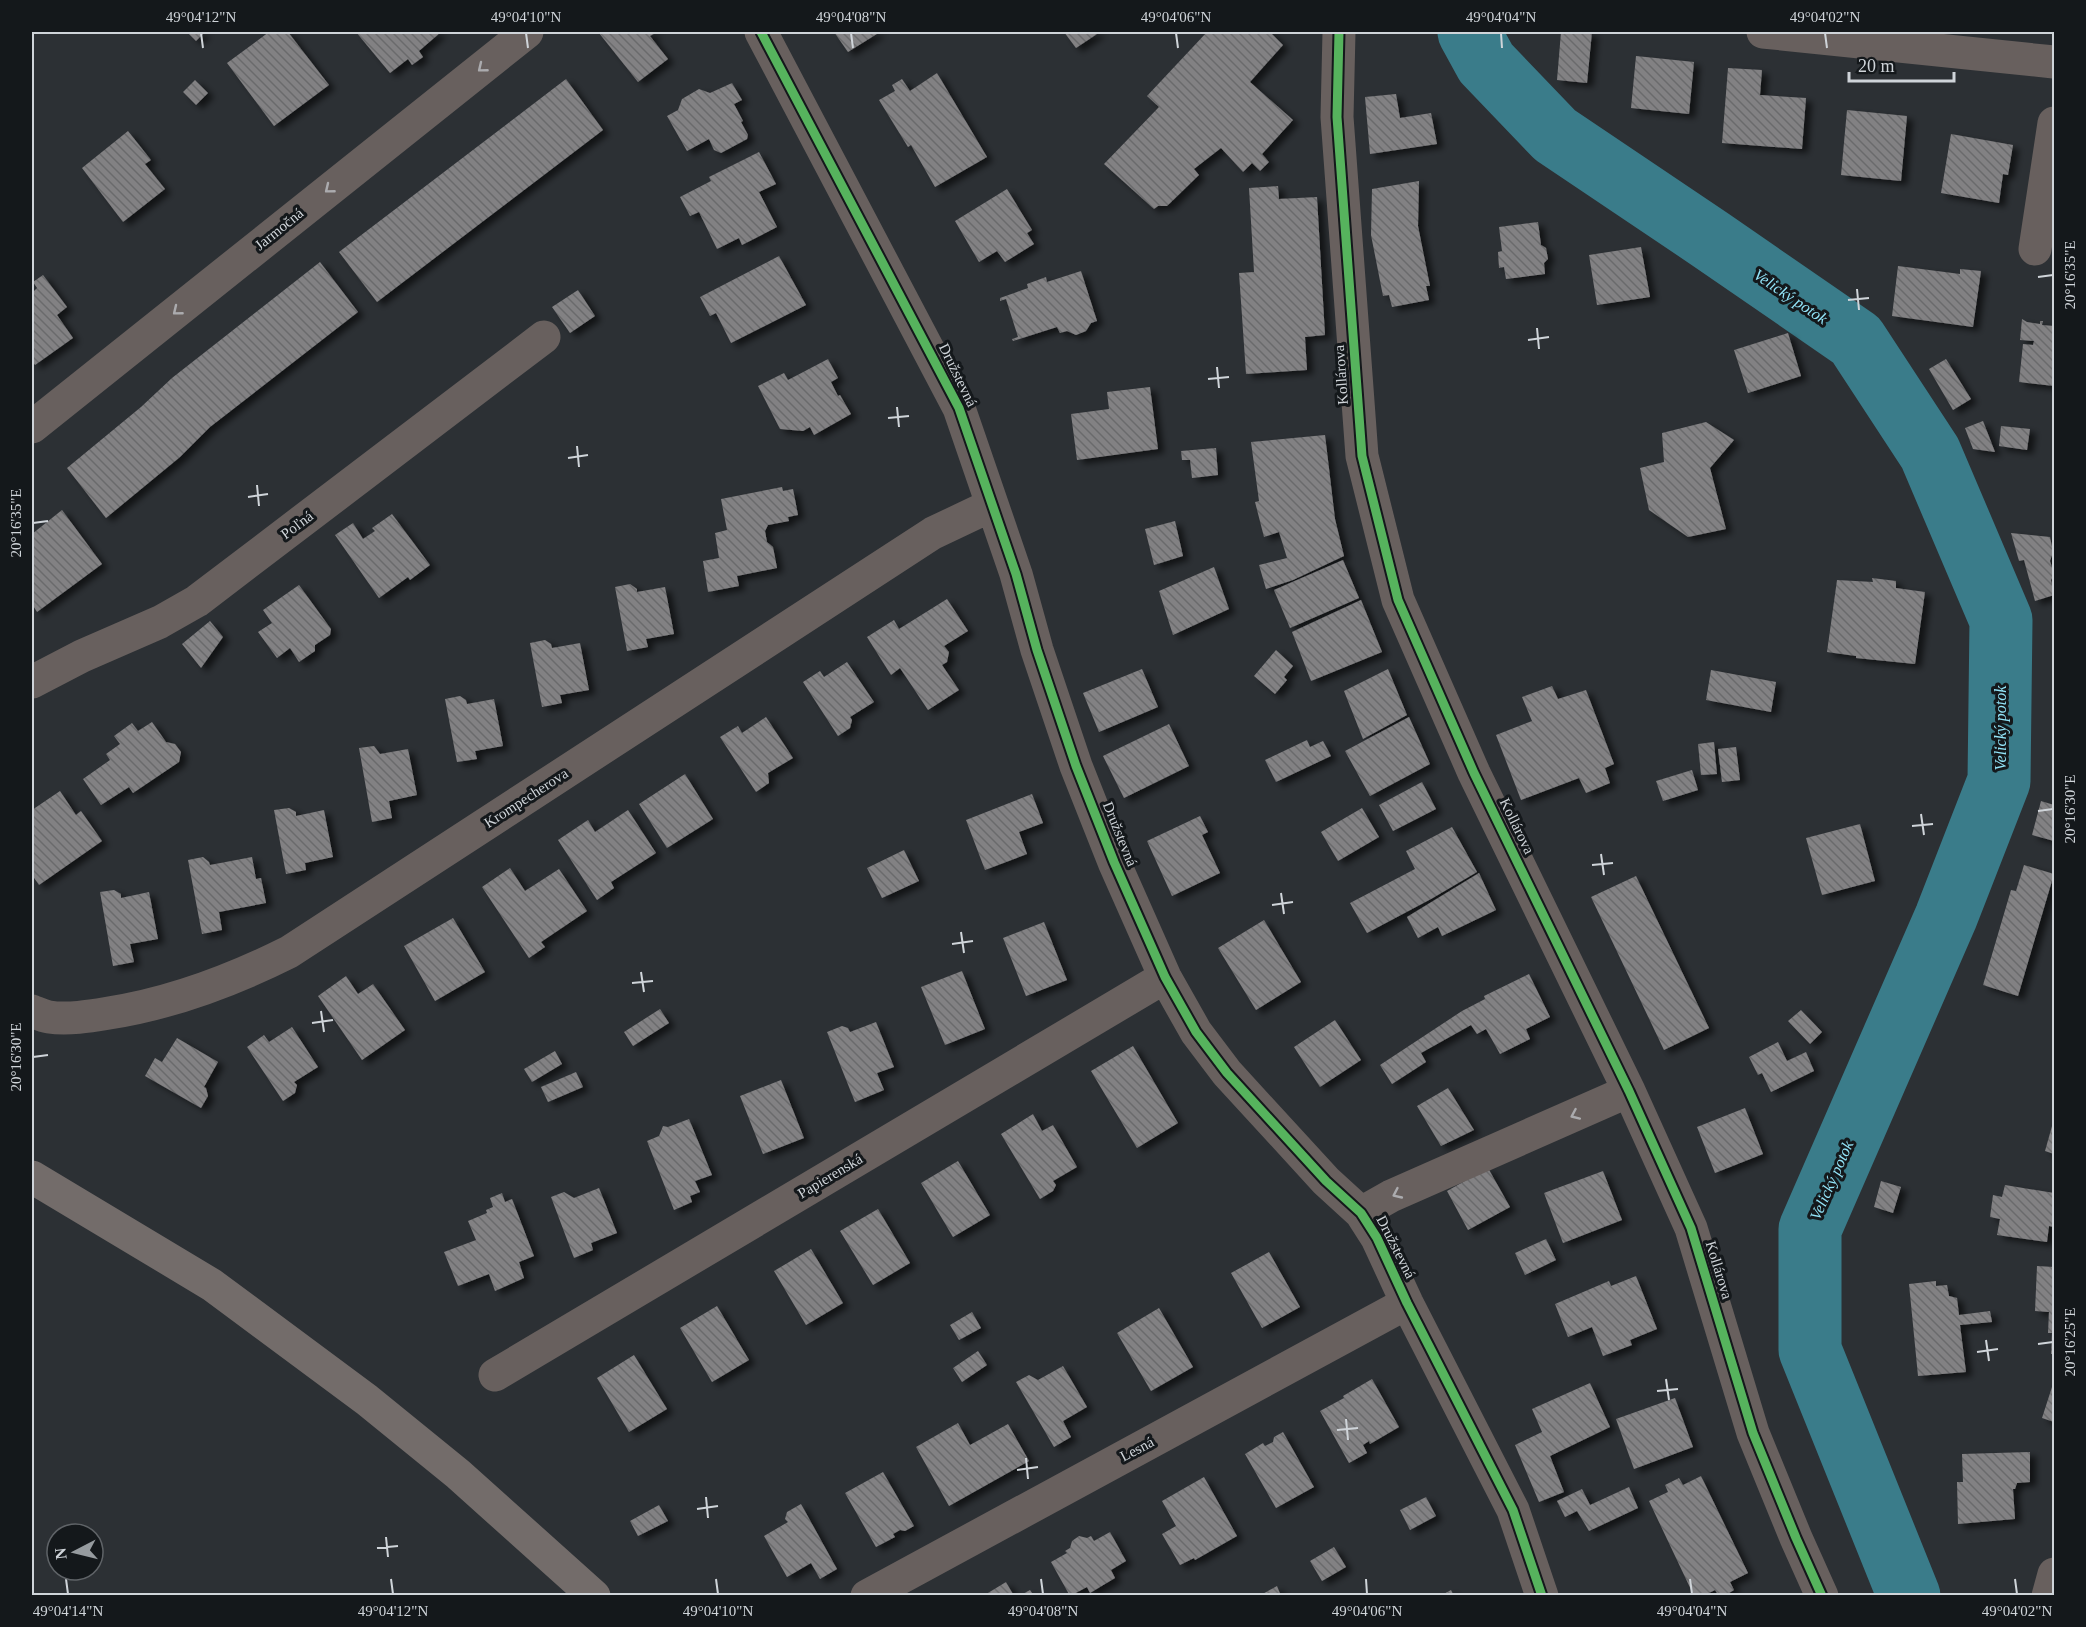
<svg xmlns="http://www.w3.org/2000/svg" width="2086" height="1627" viewBox="0 0 2086 1627" font-family="Georgia,serif">
<style>
.lines{fill:none;stroke-linecap:round;stroke-linejoin:round}
.river{stroke:#3a7c8a;stroke-width:63}
.building{fill:url(#building-back-hatch);filter:url(#shadow)}
.street{stroke:#68605e;stroke-width:33}
.secondary{stroke:#736c6a;stroke-width:33}
.cycleway-casing{stroke:#14181b;stroke-width:13}
.cycleway{stroke:#56b35d;stroke-width:9}
.oneway{stroke:#ababae}
.ticks{fill:none;stroke:#cfd4d9;stroke-width:2}
.labels{text-anchor:middle;stroke-width:6;stroke-linejoin:round;paint-order:stroke}
.street-label{font-size:15px;fill:#cfd4d9;stroke:#14181b}
.water-label{font-size:16px;font-style:italic;fill:#93e5f9;stroke:#14181b}
.neatline{fill:none;stroke:#cfd4d9;stroke-width:2}
.ticks-label{font-size:15px;text-anchor:middle;fill:#cfd4d9}
</style>
<defs>
<pattern id="building-back-hatch" width="6" height="6" patternUnits="userSpaceOnUse" patternTransform="scale(1.5)"><rect width="6" height="6" fill="#828183"/><path d="M-1 5l2 2M0 0l6 6M5-1l2 2" fill="none" stroke="#6a6a6c"/></pattern>
<filter id="shadow"><feDropShadow dx="6" dy="4" stdDeviation="3" flood-color="#0009"/></filter>
</defs>
<rect width="100%" height="100%" fill="#2c3034"/>
<g class="lines">
<!-- river -->
<path class="river" d="M1469 32 1486 63 1555 135 1711 240 1856 340 1930 453 2001 620 1999 781 1946 917 1810 1229V1350L1909 1596"/>
</g>
<!-- building -->
<path class="building" d="M187 32H205L196 41Z
M269 32H288L329 85 274 126 227 63Z
M356 32H441L419 51 423 57 412 65 408 59 390 73Z
M601 32H657L650 36 668 59 638 82 599 33Z
M834 32H880L848 52Z
M1064 32H1100L1076 48Z
M1207 32H1270L1283 45 1250 82 1293 120 1262 154 1269 162 1260 171 1252 163 1243 172 1221 148 1194 169 1199 175 1167 206H1158L1154 209 1104 164 1159 107 1147 96Z
M1561 32H1592L1587 83 1557 80Z
M1636 56 1694 62 1689 114 1631 108Z
M1728 68 1762 70 1760 95 1806 98 1802 149 1722 143Z
M937 73 987 157 935 187 911 145 908 147 879 100 895 91 892 85 902 79 910 91Z
M566 79 603 130 377 302 339 252Z
M195 80 208 93 196 105 183 92Z
M732 83 742 100 734 104 743 121 741 122 748 135 747 139 721 153 714 150 709 139 687 151 667 116 678 110 682 99 699 89 710 93Z
M1396 94 1400 118 1431 113 1437 144 1370 154 1365 97Z
M1847 110 1907 116 1901 181 1841 175Z
M128 131 151 160 145 164 165 189 123 222 82 168Z
M1951 134 2013 145 2008 175 2003 174 1999 203 1941 193Z
M759 152 776 184 759 192 777 227 742 245 739 238 717 249 699 212 690 216 680 197 711 181 709 177Z
M1419 181 1418 226 1430 286H1426L1429 300 1392 307 1389 295 1383 296 1371 235 1372 189Z
M1278 186 1279 199 1317 197 1325 335 1305 337 1307 370 1246 374 1239 273 1254 272 1249 188Z
M1007 189 1032 230 1027 233 1034 244 1005 262 997 251 979 262 955 221Z
M1538 222 1541 245 1546 248 1548 259 1544 263 1545 274 1506 279 1504 267 1499 268 1498 252 1502 251 1499 227Z
M1641 247 1650 297 1597 305 1589 255Z
M779 256 806 305 731 343 716 313 710 316 700 297Z
M320 262 358 312 210 427 180 457 106 518 67 468 141 407 172 378Z
M1898 266 1960 274V269L1981 271 1973 327 1892 316Z
M1081 271 1097 321 1091 323 1086 331 1076 335 1067 331 1060 333 1057 327 1013 341 1012 339 1018 337 1006 299 1000 301V298L1028 288 1027 284 1046 277 1047 282Z
M43 275 67 307 57 315 73 338 35 365 32 361V293L37 288 33 282Z
M578 290 595 316 570 333 552 307Z
M2022 319 2027 322 2040 324V321H2043L2042 325 2054 326V386L2019 382 2023 344 2033 345 2034 341 2020 340Z
M1788 333 1801 376 1748 393 1734 350Z
M828 359 838 378 831 382 838 396 840 395 851 414 814 435 810 427 803 431 780 429 758 386 784 373 788 380Z
M1946 359 1971 399 1953 410 1929 369Z
M1150 387 1158 449 1077 460 1071 414 1109 409 1107 392Z
M1983 421 1995 452 1973 449 1965 428Z
M1706 422 1734 440 1710 468 1726 529 1688 537 1649 510 1640 468 1664 462 1662 433Z
M2001 426 2030 429 2027 450 1999 446Z
M1325 435 1335 519 1344 556 1293 580 1266 589 1259 565 1287 558 1279 532 1264 537 1255 502 1259 501 1251 442Z
M1216 448 1218 475 1192 478 1190 460H1182L1181 451Z
M782 487 783 491 793 489 798 515 788 517 789 521 768 525 765 531 767 542 773 547 777 568 737 576 739 586 708 592 703 561 719 558 715 533 727 530 721 499Z
M62 510 102 564 37 612 32 604V534Z
M392 514 430 565 410 580 408 577 379 598 335 535 353 523 363 539 375 531 372 528Z
M1175 521 1183 556 1154 565 1145 529Z
M2011 533 2050 537 2053 552 2050 561 2054 574 2051 580 2054 595 2035 601 2024 560 2019 561Z
M1343 560 1359 598 1290 628 1274 590Z
M1214 567 1229 609 1173 635 1159 591Z
M1872 578 1896 581V588L1925 592 1915 664 1856 658V656L1827 652 1837 580 1873 582Z
M630 584 637 589V592L665 587 674 634 646 639 648 647 627 651 615 587Z
M299 585 331 629 330 635 315 645V651L299 662 290 648 277 658 258 632 272 623 263 610Z
M947 599 968 631 944 646 949 652 947 662 942 665 959 690 928 710 900 668 891 675 867 637 894 620 899 629Z
M1361 600 1382 652 1311 681 1292 632Z
M210 621 223 637 201 668 182 644Z
M545 640 551 644 552 648 580 643 589 690 560 695 562 703 542 707 530 643Z
M1276 650 1293 666 1284 677 1287 680 1275 694 1254 676Z
M847 662 874 702 850 717 852 720 850 728 838 736 803 682 820 671 824 677Z
M1142 669 1158 707 1099 732 1083 693Z
M1388 669 1407 715 1363 739 1344 691Z
M1711 670 1776 682 1771 712 1706 700Z
M1552 686 1558 699 1586 690 1614 764 1605 768 1610 783 1586 793 1579 778 1521 800 1496 735 1532 721 1522 697Z
M460 696 466 700 467 704 494 699 503 746 475 751 477 759 457 762 445 699Z
M766 717 793 758 768 773 769 783 756 792 720 737 738 726 742 733Z
M1409 717 1430 764 1370 796 1345 751Z
M152 722 166 742 175 744 181 752 179 762 133 793 129 787 101 805 83 779 110 760 106 754 120 744 114 736 132 723 138 731Z
M1169 724 1189 766 1124 798 1103 756Z
M1307 740 1310 747 1323 741 1331 756 1276 782 1265 760Z
M1714 742 1717 774 1701 775 1698 744Z
M374 746 380 754 408 749 417 795 389 801 392 818 372 822 359 748Z
M1736 747 1740 780 1722 782 1718 749Z
M1692 770 1698 790 1663 801 1656 781Z
M685 774 713 819 667 848 639 804Z
M1422 782 1436 809 1393 831 1379 805Z
M60 791 76 815 81 811 102 841 39 885 32 875V810Z
M1032 794 1043 823 1019 832 1027 854 985 870 966 820Z
M2041 801 2054 805V841L2032 835Z
M289 808 296 812V816L324 810 333 857 305 863 306 870 286 874 274 810Z
M1362 808 1379 837 1338 861 1321 832Z
M628 810 656 853 611 882 614 888 597 900 558 840 588 820 595 832Z
M1200 816 1208 832 1202 835 1220 873 1172 896 1147 841Z
M1860 824 1875 881 1822 895 1806 838Z
M1452 827 1477 872 1431 899 1367 933 1350 903 1415 869 1406 851Z
M904 850 919 881 882 898 867 868Z
M203 857 209 862 210 865 252 857 256 879 261 878 266 903 219 912 222 930 202 934 188 860Z
M2024 865 2054 874 2018 996 1983 985 2011 890 2016 891Z
M510 868 525 891 559 869 587 911 541 942 545 947 529 958 482 887Z
M1479 873 1496 910 1442 936 1438 927 1418 938 1407 917Z
M1636 876 1709 1028 1664 1050 1591 897Z
M114 890 121 894V898L149 892 158 939 130 944 134 962 113 966 100 892Z
M453 918 485 972 435 1001 404 946Z
M1264 920 1301 982 1256 1010 1218 948Z
M1044 922 1067 980 1026 996 1003 938Z
M962 971 985 1029 945 1045 921 987Z
M1529 974 1550 1017 1526 1029 1530 1039 1500 1054 1486 1029 1477 1034 1471 1025 1421 1053 1426 1062 1392 1084 1380 1065 1462 1011 1485 999 1484 996Z
M346 976 358 994 373 984 405 1030 362 1060 318 996Z
M660 1009 669 1023 633 1046 624 1032Z
M1801 1010 1822 1032 1810 1044 1788 1021Z
M1335 1020 1361 1060 1320 1087 1294 1047Z
M876 1022 894 1067 877 1073 884 1090 855 1102 827 1032 842 1026 848 1028 850 1032Z
M292 1027 318 1067 294 1082 297 1085 295 1093 283 1101 247 1047 264 1035 269 1042Z
M177 1038 218 1062 204 1087 206 1088 208 1096 201 1108 145 1076 155 1058 162 1062Z
M1778 1042 1787 1061 1806 1052 1814 1071 1771 1092 1762 1073 1758 1075 1749 1057Z
M1133 1046 1178 1123 1137 1148 1091 1071Z
M555 1051 562 1064 532 1082 524 1069Z
M576 1072 583 1087 548 1102 541 1087Z
M781 1080 804 1138 763 1154 740 1096Z
M1448 1088 1474 1130 1441 1146 1417 1106Z
M1745 1108 1763 1154 1715 1173 1697 1127Z
M1033 1114 1042 1131 1053 1125 1077 1167 1053 1181 1056 1185 1053 1191 1040 1199 1001 1134Z
M689 1119 712 1175 695 1181 700 1192 690 1196 692 1202 674 1210 647 1141 659 1136 663 1126 668 1127Z
M2054 1119V1154L2045 1151Z
M958 1161 990 1215 953 1237 921 1183Z
M1488 1168 1510 1207 1468 1230 1447 1191Z
M1603 1171 1622 1220 1563 1243 1544 1193Z
M1881 1181 1901 1187 1893 1213 1874 1207Z
M2005 1185 2054 1193V1227L2049 1226 2047 1242 1997 1235 2000 1219 1990 1217 1993 1195 2002 1197Z
M599 1188 617 1233 591 1243 593 1250 574 1258 551 1197 564 1192 574 1198Z
M502 1193 505 1202 512 1199 534 1256 519 1262 524 1278 495 1291 489 1274 458 1286 444 1252 476 1240 468 1221 487 1213 486 1210 493 1207 490 1198Z
M878 1209 910 1263 873 1285 840 1231Z
M1546 1239 1556 1260 1525 1275 1515 1253Z
M811 1249 843 1303 806 1325 774 1271Z
M1269 1252 1300 1307 1262 1328 1231 1273Z
M2037 1266 2054 1267V1354H2051L2052 1333H2048L2049 1312 2035 1311Z
M1636 1276 1657 1329 1630 1340 1632 1345 1603 1356 1592 1327 1568 1337 1555 1304 1609 1281 1611 1286Z
M1936 1281V1286L1947 1285 1949 1296 1957 1298 1959 1315 1990 1311 1992 1322 1960 1325 1966 1372 1918 1376 1909 1284Z
M717 1306 749 1360 712 1382 680 1328Z
M1159 1308 1193 1367 1151 1391 1117 1333Z
M972 1312 981 1328 959 1340 950 1325Z
M978 1351 987 1365 962 1382 953 1368Z
M634 1355 667 1409 629 1432 597 1378Z
M1063 1366 1087 1407 1063 1421 1071 1437 1054 1447 1016 1382 1029 1375 1038 1380Z
M1372 1379 1399 1427 1370 1444 1369 1441 1363 1445 1367 1453 1349 1463 1320 1411 1344 1398 1343 1396Z
M1590 1383 1610 1427 1550 1456 1564 1492 1539 1502 1515 1445 1542 1432 1532 1409Z
M2052 1387 2054 1388V1422L2042 1418Z
M1675 1398 1693 1447 1634 1469 1616 1419Z
M958 1423 970 1445 1008 1424 1029 1461 949 1506 916 1447Z
M1283 1432 1314 1487 1276 1508 1245 1454 1263 1443 1265 1446 1273 1442 1274 1437Z
M2030 1452V1482L2017 1483 2015 1489H2013L2015 1519 1958 1524 1957 1482H1963L1962 1454Z
M883 1472 914 1526 905 1531 900 1530 893 1534 895 1537 876 1547 845 1493Z
M1701 1476 1748 1573 1730 1582 1734 1590 1724 1596H1719L1715 1590 1703 1596H1694L1649 1501 1668 1492 1665 1485 1679 1478 1683 1485Z
M1204 1477 1237 1536 1195 1560 1194 1558 1180 1565 1162 1534 1176 1526 1162 1501Z
M1629 1487 1638 1508 1589 1531 1577 1511 1565 1517 1557 1501 1582 1489 1590 1505Z
M1426 1497 1436 1516 1410 1530 1400 1510Z
M801 1504 837 1569 820 1579 811 1563 787 1577 764 1536 788 1522 785 1519 787 1512Z
M659 1505 668 1521 638 1536 630 1521Z
M1110 1532 1126 1561 1111 1570 1115 1578 1090 1593 1087 1587 1070 1596 1051 1562 1067 1553 1065 1551 1070 1548 1072 1541 1079 1536 1087 1538 1091 1536 1094 1541Z
M1334 1547 1346 1567 1322 1581 1310 1561Z
M1006 1582 1014 1596H983Z
M1277 1586 1281 1596H1259Z
M1030 1590 1034 1596H1019Z
M1451 1590 1454 1596H1440Z"/>
<g class="lines">
<!-- street -->
<path class="street" d="M761 32 959 408 1016 574 1037 650 1076 766 1114 862 1165 977 1196 1032 1227 1073 1326 1181 1361 1213 1377 1238 1407 1303 1513 1510 1542 1596
M1339 32 1337 117 1362 456 1398 600 1474 773 1629 1091 1691 1228 1753 1433 1796 1538 1822 1596
M1763 32 2054 62
M2035 249 2054 123
M32 427 527 32
M32 682 82 656 160 622 197 601 544 337
M32 1011C37 1013 43 1016 49 1017 68 1020 91 1016 109 1013 173 1003 231 981 289 952L933 533 992 505
M1361 1213 1391 1196 1629 1091
M495 1375 1165 977
M867 1596 1407 1303
M2048 1596 2054 1574"/>
<!-- secondary -->
<path class="secondary" d="M32 1177 212 1285 367 1400 458 1474 594 1596"/>
<defs>
<path id="cycleway" d="M761 32 959 408 1016 574 1037 650 1076 766 1114 862 1165 977 1196 1032 1227 1073 1326 1181 1361 1213 1377 1238 1407 1303 1513 1510 1542 1596
M1339 32 1337 117 1362 456 1398 600 1474 773 1629 1091 1691 1228 1753 1433 1796 1538 1822 1596"/>
</defs>
<!-- cycleway casing -->
<use href="#cycleway" class="cycleway-casing"/>
<!-- cycleway -->
<use href="#cycleway" class="cycleway"/>
</g>
<!-- one-way arrows -->
<defs><path id="oneway-chevron" d="M-2-3.5L2.5 0L-2 3.5" fill="none" stroke-width="1.6" stroke-linecap="round" stroke-linejoin="round" transform="scale(1.5)"/></defs>
<g class="oneway">
<use href="#oneway-chevron" transform="translate(482 68) rotate(141)"/>
<use href="#oneway-chevron" transform="translate(329 189) rotate(141)"/>
<use href="#oneway-chevron" transform="translate(177 311) rotate(141)"/>
<use href="#oneway-chevron" transform="translate(1575 1115) rotate(156)"/>
<use href="#oneway-chevron" transform="translate(1397 1194) rotate(155)"/>
</g>
<!-- ticks -->
<path class="ticks" d="M201 33 203 48M526 33 528 48M851 33 853 48M1176 33 1178 48M1501 33 1502 48M1825 33 1827 48M2038 277 2053 275M1857 289 1859 310M1848 300 1869 298M1537 328 1539 349M1528 340 1549 337M1217 367 1219 388M1208 379 1229 377M897 407 899 427M888 418 909 416M577 446 579 467M568 458 588 455M257 485 259 506M248 497 268 494M33 523 48 521M2038 811 2053 809M1921 814 1924 835M1912 826 1933 824M1601 854 1604 875M1592 865 1613 863M1281 893 1284 914M1272 905 1293 902M961 932 964 953M952 944 973 941M641 972 644 992M632 983 653 981M321 1011 324 1032M312 1023 333 1020M33 1057 48 1055M1986 1340 1989 1361M2038 1344 2053 1342M1977 1352 1998 1349M1666 1379 1669 1400M1657 1391 1678 1389M1346 1419 1348 1440M1337 1430 1358 1428M1026 1458 1028 1479M1017 1470 1038 1467M706 1497 708 1518M697 1509 718 1506M386 1537 388 1557M377 1548 398 1546M66 1579 68 1594M391 1579 393 1594M716 1579 718 1594M1041 1579 1043 1594M1366 1579 1367 1594M1690 1579 1692 1594M2015 1579 2017 1594"/>
<g class="labels">
<!-- street labels -->
<g class="street-label">
<text transform="translate(279 229) rotate(-39)" y="5">Jarmočná</text>
<text transform="translate(958 375) rotate(64)" y="5">Družstevná</text>
<text transform="translate(1341 375) rotate(-94)" y="5">Kollárova</text>
<text transform="translate(297 525) rotate(-37)" y="5">Poľná</text>
<text transform="translate(526 798) rotate(-33)" y="5">Krompecherova</text>
<text transform="translate(1517 826) rotate(64)" y="5">Kollárova</text>
<text transform="translate(1120 834) rotate(68)" y="5">Družstevná</text>
<text transform="translate(830 1176) rotate(-31)" y="5">Papierenská</text>
<text transform="translate(1396 1247) rotate(63)" y="5">Družstevná</text>
<text transform="translate(1719 1270) rotate(73)" y="5">Kollárova</text>
<text transform="translate(1137 1449) rotate(-28)" y="5">Lesná</text>
</g>
<!-- water labels -->
<g class="water-label">
<text transform="translate(1791 296) rotate(34)" y="6">Velický potok</text>
<text transform="translate(2000 728) rotate(-90)" y="6">Velický potok</text>
<text transform="translate(1831 1180) rotate(-66)" y="6">Velický potok</text>
</g>
</g>
<!-- border -->
<rect width="2086" height="1627" fill="none" stroke="#14181b" stroke-width="66"/>
<!-- north arrow -->
<g transform="translate(75 1552) rotate(263)"><circle r="28" fill="#14181b" stroke="#5f6367" stroke-width="1.5"/>
<path d="M0-4.5L10 22L0 15L-10 22Z" fill="#969b9f"/>
<text y="-9" font-size="16" font-weight="bold" text-anchor="middle" fill="#cfd4d9">N</text>
</g>
<!-- scale -->
<path d="M1849 72v9h105v-9" fill="none" stroke="#cfd4d9" stroke-width="3"/>
<text x="1858" y="72" font-size="18" fill="#cfd4d9" stroke="#14181b" stroke-width="4.5" paint-order="stroke">20 m</text>
<rect x="33" y="33" width="2020" height="1561" class="neatline"/>
<g class="ticks-label">
<text x="201" y="22">49°04'12"N</text>
<text x="526" y="22">49°04'10"N</text>
<text x="851" y="22">49°04'08"N</text>
<text x="1176" y="22">49°04'06"N</text>
<text x="1501" y="22">49°04'04"N</text>
<text x="1825" y="22">49°04'02"N</text>
<text transform="translate(2070 275) rotate(-90)" y="5">20°16'35"E</text>
<text transform="translate(16 523) rotate(-90)" y="5">20°16'35"E</text>
<text transform="translate(2070 809) rotate(-90)" y="5">20°16'30"E</text>
<text transform="translate(16 1057) rotate(-90)" y="5">20°16'30"E</text>
<text transform="translate(2070 1342) rotate(-90)" y="5">20°16'25"E</text>
<text x="68" y="1616">49°04'14"N</text>
<text x="393" y="1616">49°04'12"N</text>
<text x="718" y="1616">49°04'10"N</text>
<text x="1043" y="1616">49°04'08"N</text>
<text x="1367" y="1616">49°04'06"N</text>
<text x="1692" y="1616">49°04'04"N</text>
<text x="2017" y="1616">49°04'02"N</text>
</g>
</svg>
